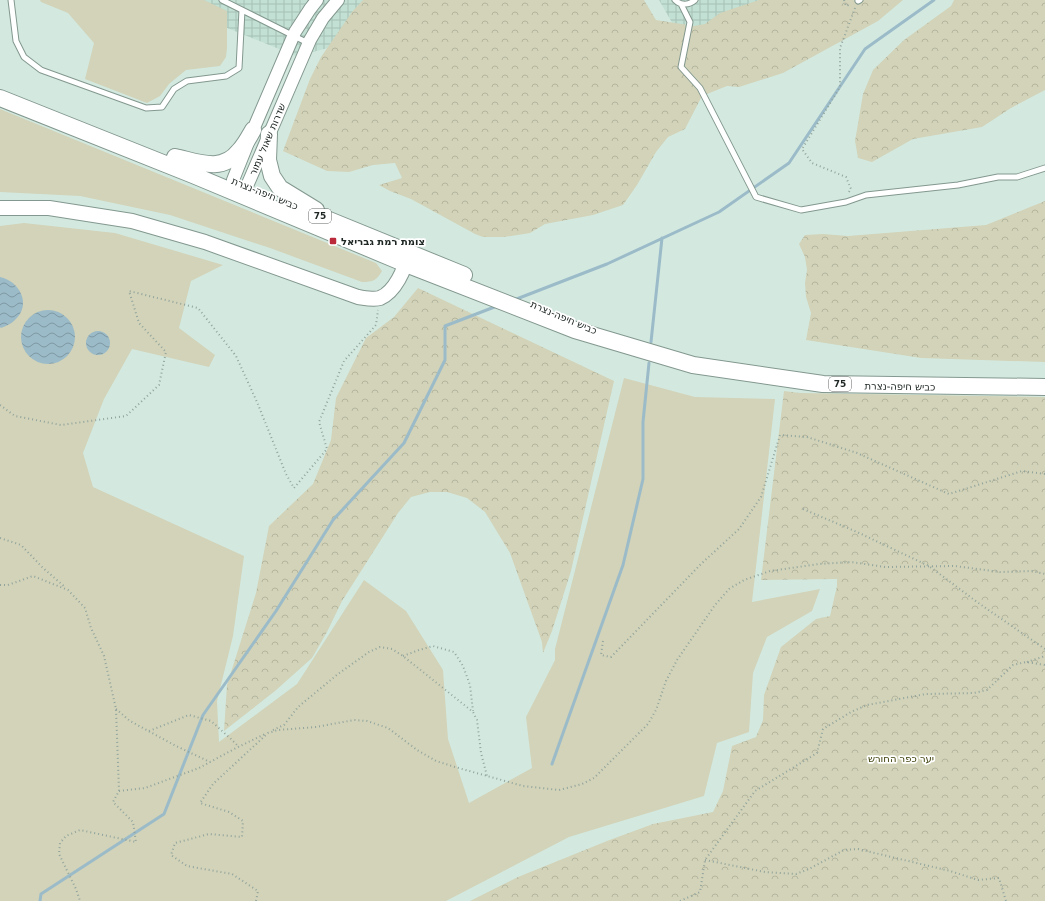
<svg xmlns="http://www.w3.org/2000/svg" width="1045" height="901" viewBox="0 0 1045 901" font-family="'DejaVu Sans',Heebo,sans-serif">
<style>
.industrial{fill:url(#industrial-grid)}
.green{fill:#d2d3b8}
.forest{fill:url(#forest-crowns)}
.water{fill:url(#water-waves)}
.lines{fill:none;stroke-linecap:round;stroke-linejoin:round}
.stream{stroke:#9bbbc9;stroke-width:3}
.service-casing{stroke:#83988f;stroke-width:7}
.tertiary-casing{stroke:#83988f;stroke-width:14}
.secondary-casing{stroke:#83988f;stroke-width:16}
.trunk-casing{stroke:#83988f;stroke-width:18}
.path{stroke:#92a49c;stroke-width:2;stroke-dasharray:1 3;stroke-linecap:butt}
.service{stroke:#fff;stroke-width:5}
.tertiary{stroke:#fff;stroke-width:12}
.secondary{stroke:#fff;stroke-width:14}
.trunk{stroke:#fff;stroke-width:16}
.poi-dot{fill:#bb2a3b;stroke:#fff;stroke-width:1.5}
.labels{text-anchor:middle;stroke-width:3.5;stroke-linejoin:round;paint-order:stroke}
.shield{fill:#fff;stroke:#616764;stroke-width:1}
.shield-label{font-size:9px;font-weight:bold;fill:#1d2622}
.street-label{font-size:10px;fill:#1d2622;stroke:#fff}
.poi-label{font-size:10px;font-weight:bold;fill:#1d2622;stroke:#fff;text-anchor:start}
.park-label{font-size:10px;fill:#3e3e08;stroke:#fff}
</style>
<defs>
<pattern id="industrial-grid" width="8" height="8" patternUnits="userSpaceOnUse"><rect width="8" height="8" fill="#c2e0d3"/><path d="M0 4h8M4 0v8" fill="none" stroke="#a6c0b5"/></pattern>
<pattern id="forest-crowns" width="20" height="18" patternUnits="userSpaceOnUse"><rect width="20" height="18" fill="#d2d3b8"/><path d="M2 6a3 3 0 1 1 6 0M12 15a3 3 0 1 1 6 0" fill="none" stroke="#b4b59e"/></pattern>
<pattern id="water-waves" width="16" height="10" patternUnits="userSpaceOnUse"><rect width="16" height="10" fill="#9bbbc9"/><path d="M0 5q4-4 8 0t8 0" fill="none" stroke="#7e98a3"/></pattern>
</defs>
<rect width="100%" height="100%" fill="#d3e9e0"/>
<!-- industrial -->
<path class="industrial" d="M165 0H404L361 40 296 56 193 14Z
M659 0H784L686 47Z"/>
<!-- green -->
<path class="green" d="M40 0H204L227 11V48L226 57 220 66 186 70 169 84 160 96 147 103 85 79 94 43 68 13 41 2Z
M0 109 376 263 382 271C377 280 373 282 362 282L270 248 170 215 80 196 0 192Z
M24 223 115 233 223 265 191 281 179 328 215 355 209 367 132 349 104 399 83 453 93 487 244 556 233 636 217 701 219 742 297 684 364 580 406 611 443 670 448 739 469 803 532 768 526 717 555 660V649L624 378 695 397 775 399 752 602 820 589 812 611 767 637 753 673 749 732 717 743 704 796 569 837 446 901H0V226Z"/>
<!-- forest -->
<path class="forest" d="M363 0H644L656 20 694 26 705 24 720 13 759 0H903L878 21 783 73 739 87 727 86 702 96 685 129 668 137 656 152 637 185 623 205 593 215 545 224 530 233 504 237H483L475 234 411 199 390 191 379 185 402 178 395 163 373 165 349 172 327 171 283 151 310 79 321 57 352 12Z
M954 0H1045V90L1011 108 982 127 913 139 872 162 858 158 855 141 863 94 873 70 904 40 951 6Z
M1045 201V362L921 358 806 340 811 313 806 297 805 283 807 270 805 257 799 244 805 235 823 234 848 236 986 225Z
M418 288 614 381 571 571 552 631 543 653 542 642 510 553 485 512 467 498 447 492H430L411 497 398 513 342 601 327 632 312 658 275 691 224 731 227 685 256 593 269 526 313 484 331 440 336 398 366 338 394 317Z
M784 391 800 393 1045 397V901H470L518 877 607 841 653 824 713 812 723 791 732 746 756 737 763 720 764 695 781 647 816 619 830 616 837 586V579L761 580Z"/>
<!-- water -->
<path class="water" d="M0 277C20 281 32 305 15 320 11 324 6 326 1 328L0 327Z
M21 337a27 27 0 1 1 54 0a27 27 0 1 1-54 0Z
M86 343a12 12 0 1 1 24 0a12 12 0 1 1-24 0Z"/>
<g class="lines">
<!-- stream -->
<path class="stream" d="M514 300 607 264 719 212 789 163 865 49 934 0
M651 342 662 238
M552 764 623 565 643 479V422L649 363
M40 901 41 894 164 814 203 715 276 611 333 520 404 443 445 360V326L497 306"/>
<defs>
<path id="service" d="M11 0 16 41 24 57 41 70 146 108 162 107 174 89 187 81 226 76 239 68 242 10
M222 0 308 43
M675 0C681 6 689 5 695 0
M858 1 860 0
M681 4 690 22 681 67 700 88 756 197 801 210 846 202 866 195 958 185 998 177H1017L1045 168"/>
<path id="tertiary" d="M317 0 310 9 295 32 253 130 233 180 237 194 247 186 310 40 323 18 338 0"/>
<path id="secondary" d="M0 208H49L132 221 205 242 358 297C365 298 374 300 380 298 395 292 405 269 408 254"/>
<path id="trunk" d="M0 98 193 175 406 264 575 330 693 365 823 384 1045 387
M269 134 268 160 272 176 280 188 316 210
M175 157C198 162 222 173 239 151 245 145 249 137 253 130
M302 209 464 275"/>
</defs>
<!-- service casing -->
<use href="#service" class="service-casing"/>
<!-- tertiary casing -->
<use href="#tertiary" class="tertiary-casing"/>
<!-- secondary casing -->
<use href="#secondary" class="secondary-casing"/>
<!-- trunk casing -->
<use href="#trunk" class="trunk-casing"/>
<!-- path -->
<path class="path" d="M844 0 846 6 851 4
M849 192 851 189 846 177 812 163 802 149 840 87V48L855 8
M0 405 15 416 61 425 126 416 159 385 166 352 139 323 129 291 198 308 236 356 257 402 286 474 294 488 327 449 319 422 344 361 376 325 378 310
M803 509 857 532 929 566 977 602 1045 649
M0 538 21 545 43 568 65 587
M0 585H8L33 576 68 590 85 608 91 628 104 656 116 709 119 791 113 802 133 822 136 842 80 830 66 836 60 843 59 854 76 889 80 901
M603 641 601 655 611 657 701 564 739 529 761 497 780 435 807 437 857 453 949 494 1022 471 1045 474
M403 656 419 650 433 646 454 652 463 666 470 685 473 711
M1027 662 1045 656
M116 709 130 721 176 746 210 762
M273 730 284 725 298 707 338 674 369 652 380 647 392 649 403 656 473 712 477 720 481 753 487 776
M149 731 189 715 211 721 231 739 239 747
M119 791 145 788 199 768 236 748 265 734
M705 860 765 872 796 874 809 869 844 850 858 849 950 871 978 880 999 878 1006 901
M256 901 258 891 232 874 187 866 171 855 175 843 209 834 242 837 243 821 229 812 200 803 213 784 268 733 278 730 316 727 354 720 367 721 388 728 417 750 436 761 455 767 523 786 559 790 582 784 594 778 648 724 656 710 666 681 677 660 715 605 729 589 744 580 770 571 819 564 851 562 885 567 955 566 1000 572 1032 571 1045 574
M680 901 700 892 705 860 755 791 817 753 823 729 851 712 867 705 926 694 974 693 987 690 1013 665 1026 662 1045 665"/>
<!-- service -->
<use href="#service" class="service"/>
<!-- tertiary -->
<use href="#tertiary" class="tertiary"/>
<!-- secondary -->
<use href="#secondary" class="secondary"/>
<!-- trunk -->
<use href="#trunk" class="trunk"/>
</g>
<!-- markers -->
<rect class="poi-dot" x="329" y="237" width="8" height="8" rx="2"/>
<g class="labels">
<!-- shield labels -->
<g class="shield">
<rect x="309" y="209" width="22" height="14" rx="3"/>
<rect x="829" y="377" width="22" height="14" rx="3"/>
</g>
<g class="shield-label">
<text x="320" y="219">75</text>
<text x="840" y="387">75</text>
</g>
<!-- street labels -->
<g class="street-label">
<text transform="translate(267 139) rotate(-67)" y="4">שדרות שאול עמור</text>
<text transform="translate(265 193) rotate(22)" y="4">כביש חיפה-נצרת</text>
<text transform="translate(564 317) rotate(23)" y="4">כביש חיפה-נצרת</text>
<text transform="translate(900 386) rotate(1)" y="4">כביש חיפה-נצרת</text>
</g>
<!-- poi labels -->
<g class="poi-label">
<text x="341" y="245">צומת רמת גבריאל</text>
</g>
<!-- park labels -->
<g class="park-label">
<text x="901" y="762">יער כפר החורש</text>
</g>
</g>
</svg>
